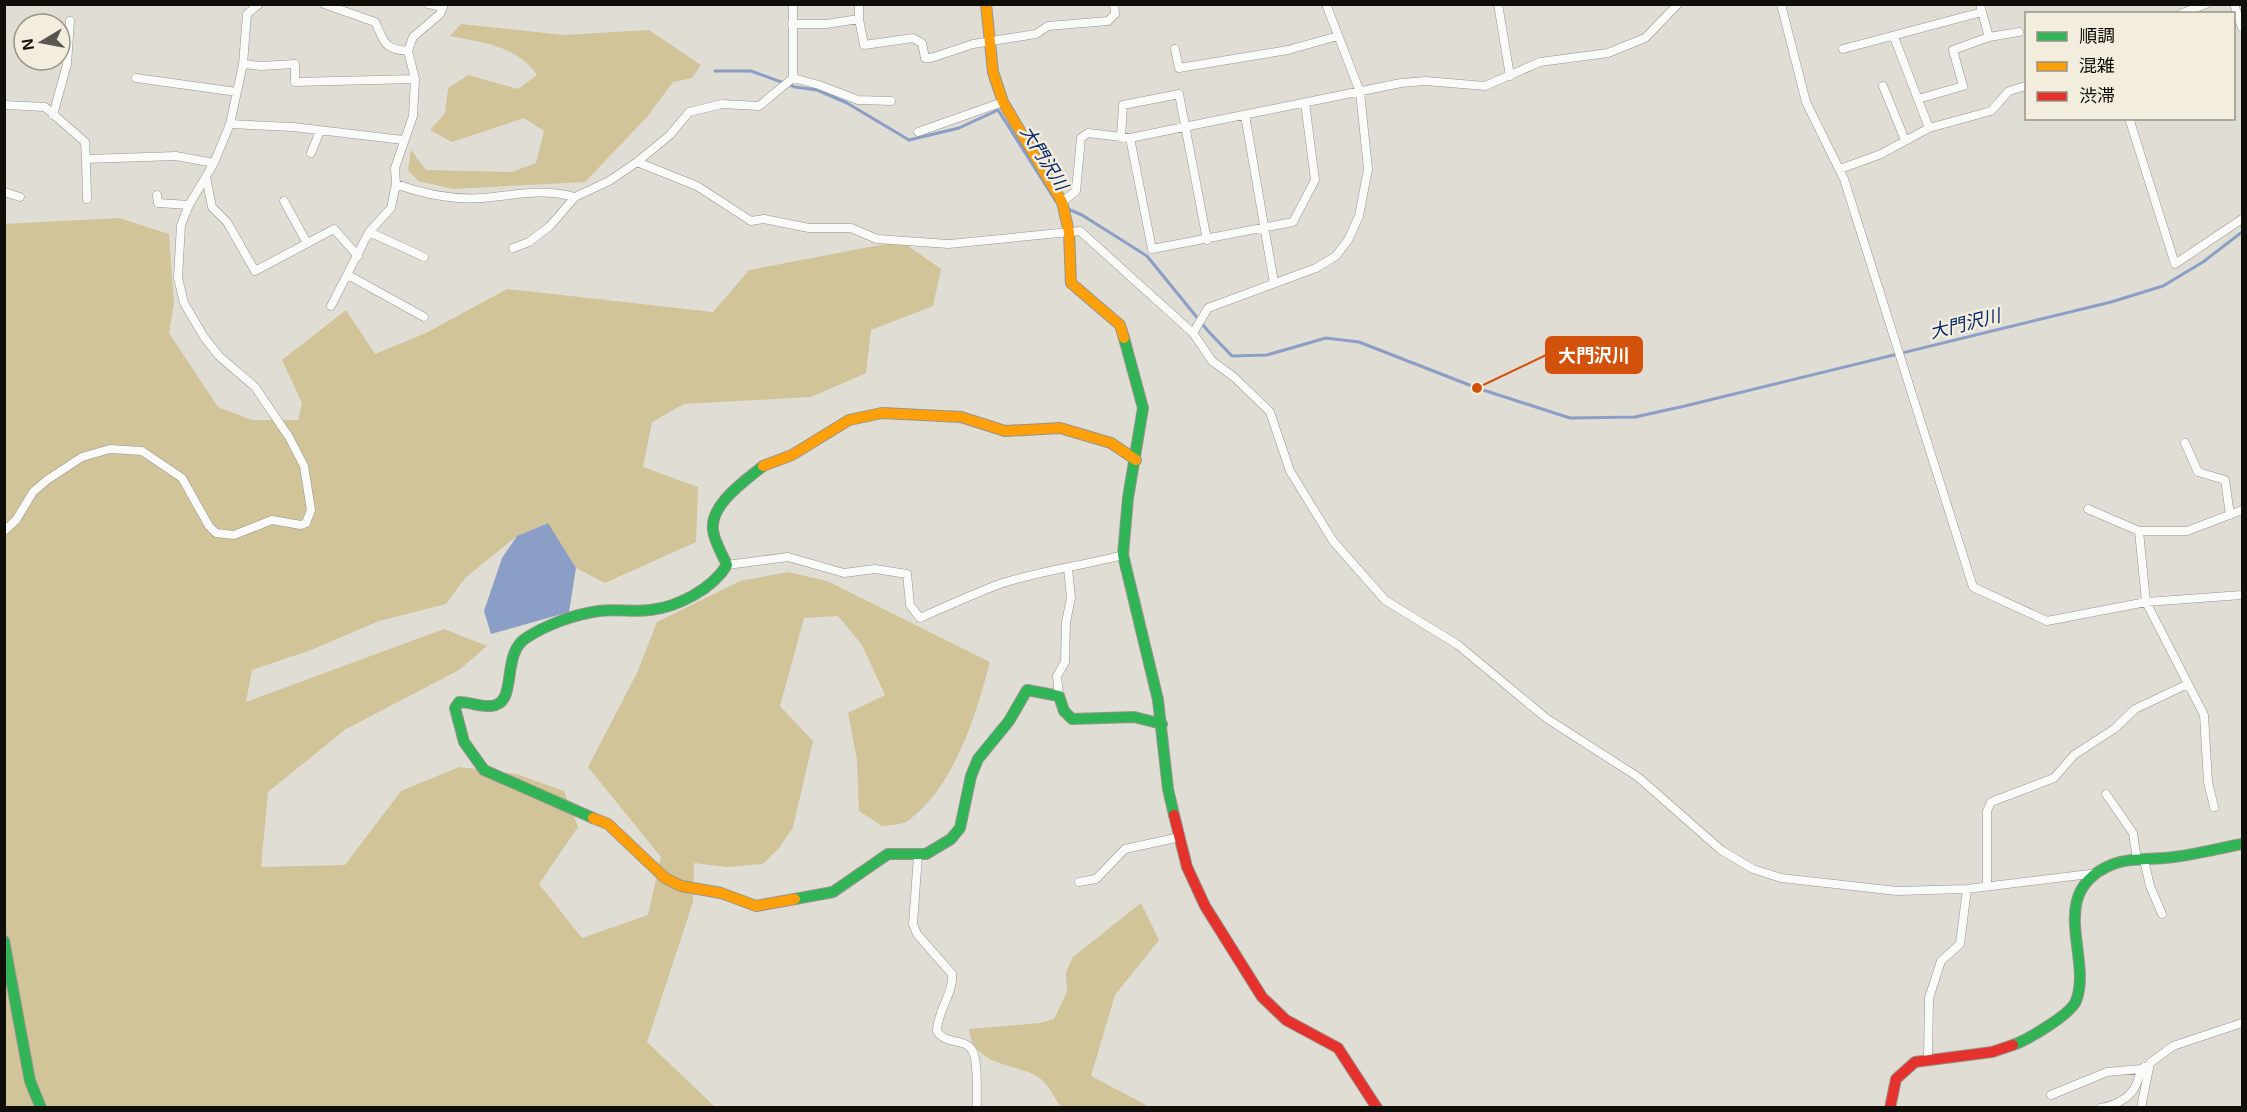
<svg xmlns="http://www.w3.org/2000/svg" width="2247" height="1112" viewBox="0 0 2247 1112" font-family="Helvetica,'Noto Sans JP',sans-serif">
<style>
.green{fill:#d1c499}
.water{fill:#8b9fc6}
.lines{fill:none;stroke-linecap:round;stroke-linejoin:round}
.stream{stroke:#8b9fc6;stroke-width:3}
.street-casing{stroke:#96948d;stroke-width:9}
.fast-casing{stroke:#96948d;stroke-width:12}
.slow-casing{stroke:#96948d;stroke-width:12}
.jam-casing{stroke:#96948d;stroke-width:12}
.street{stroke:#fafaf9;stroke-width:8}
.fast{stroke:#30b455;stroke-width:10}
.slow{stroke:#ff9f0a;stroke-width:10}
.jam{stroke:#e5322d;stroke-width:10}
.labels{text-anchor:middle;stroke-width:5;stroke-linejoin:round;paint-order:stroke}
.water-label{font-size:18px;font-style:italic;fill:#07286d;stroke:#f2eddc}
.leader{fill:none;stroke:#d2520c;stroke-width:2}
.callout-dot{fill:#d2520c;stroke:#f2eddc;stroke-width:2}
.callout{fill:#d2520c;stroke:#d2520c;stroke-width:2}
.callout-label{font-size:18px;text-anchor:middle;font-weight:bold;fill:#fff}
</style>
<rect width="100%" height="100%" fill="#e0ddd4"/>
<!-- green -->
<path class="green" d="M461 24 564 35 649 30 701 65 692 78 673 82 647 117 585 182 453 189 418 181 408 170 411 150 426 170 512 172 536 163 544 131 524 118 452 142 430 130 445 113 448 88 468 75 518 89 537 75C516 45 484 43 450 36Z
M119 218 169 234 174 303 169 333 218 407 252 420H298L302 403 282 360 346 310 375 354 426 333 507 289 713 312 749 270 901 241 941 269 933 306 871 330 866 373 811 397 684 404 652 422 643 467 698 487 696 542 605 583 576 568 547 523 517 536 466 577 446 604 379 621 311 650 252 670 246 702 444 629 487 646 459 670 346 729 268 792 261 867 345 865 401 791 459 767 516 774 564 791 578 827 539 884 582 938 648 915 661 857 588 767 637 673 657 622 740 581 788 572 827 581 990 662C976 715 955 785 909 820 903 825 890 825 882 826L859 811 857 760 848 713 885 695 862 645 838 616 804 618 780 706 813 741 793 827 780 847 763 864 727 867 694 863 693 902 647 1042 715 1107H5L4 224Z
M1141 903 1159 940 1115 995 1091 1076 1150 1107H1061C1055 1099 1050 1087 1042 1080 1023 1063 973 1069 969 1029L1040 1023 1054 1019 1067 992 1066 972 1073 957Z"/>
<!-- water -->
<path class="water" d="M548 523 576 568 569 612 491 634 484 611 502 558 517 536Z"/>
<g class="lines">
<!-- stream -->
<path class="stream" d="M715 71H751L795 87 817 90 847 103 909 140 959 128 998 110 1057 203
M1068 209 1082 215 1147 256 1208 331 1232 356 1267 355 1326 338 1359 342 1477 388 1570 418 1635 417 1685 406 2111 302 2163 286 2203 262 2242 232"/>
<defs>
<path id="street" d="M324 4 375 22C385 42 383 49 408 51
M428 4 443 7
M1498 4 1510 76
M1781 4 1806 102 1844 179 1973 587 2047 621 2146 602 2242 595
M2234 4 2242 28
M2180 14 2206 4
M859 19 864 45 913 38 922 43 925 58H931L973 44 1036 34 1048 26 1108 21 1115 14 1114 4
M792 24H826L859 19V4
M1894 37 1929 128
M1989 37 2019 32
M1175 49 1179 68 1288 50 1338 36
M1843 49 1982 12 1980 4
M243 64 261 66 295 64V82L415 79
M136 78 237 92
M793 78 819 85 858 100 891 101
M793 78V4
M1883 86 1905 140
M1918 99 1963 86 1953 50 1989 37 1982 12
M4 105 45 107 85 142 86 159 176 156 214 163
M53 115 67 64 70 21
M1245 115 1274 283
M2129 118 2175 264 2242 219
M230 124 243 64 247 14 259 4
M918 132 1003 102
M1121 138 1123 105 1179 94 1207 240
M1130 138 1152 249 1293 222 1315 180 1305 103
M311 153 320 131
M86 159 87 199
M637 162 697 186 751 221 764 219 809 228H851L877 239 949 244 1080 231 1193 333 1212 361 1234 377 1270 412 1290 471 1333 541 1385 600 1458 645 1546 718 1638 777 1721 850 1753 869 1781 878 1897 891 1967 889 2098 873
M1840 169 1881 154 1929 128 1991 111 2009 91 2026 86
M206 177 212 207 227 222 255 271 334 229 358 256
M396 184C423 194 453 200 483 198 517 195 540 188 575 197
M4 192 20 197
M157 195 158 203 189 205
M284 201 307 243
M1062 202 1076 191 1081 138 1088 133 1130 138 1401 83 1426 81 1485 86 1540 62 1608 53 1645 38 1678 4
M369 232 424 257
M513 248 529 242 550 226 575 197 609 181 637 162 670 135 689 112 722 104 759 106 793 78
M348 275 424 317
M331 306 369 232 391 208 396 184 395 168 413 116 415 79 408 51 413 37 440 14 444 4
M1193 333 1208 308 1316 268 1336 256 1348 240 1359 216 1368 169 1360 92 1326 4
M2185 443 2198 472 2225 480 2230 515
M2088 509 2139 531H2187L2242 510
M4 531 16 520 33 492 47 480 82 457 110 449 142 451 182 478 209 526 216 533 234 535 272 520 301 525 306 523 311 510 304 466 289 437 255 387 219 356 204 337 184 303 178 278 181 225 189 205 214 163 230 124 293 127 403 140
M2139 531 2146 602 2204 715 2208 782 2214 807
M727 565 788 557 844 573 875 569 907 574 910 605 920 618C945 607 971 595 997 585 1037 571 1082 566 1123 555
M1059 696 1057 676 1065 662 1066 622 1071 598 1068 569
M2106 794 2133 833 2137 860
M918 855 913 924 917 934 952 974C954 993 937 1011 937 1031 945 1045 965 1038 972 1050 979 1061 976 1094 977 1108
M2144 860 2150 886 2162 914
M1079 882 1096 879 1125 849 1180 837
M1987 885V811L1991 802 2054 778 2074 755 2114 729 2135 709 2188 684
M1928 1059 1929 998 1941 961 1960 944 1967 889
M2051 1095 2107 1072 2141 1069
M2101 1108C2115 1105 2130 1099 2136 1085 2139 1079 2139 1072 2144 1067
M2141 1108 2150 1063 2173 1046 2242 1023"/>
<path id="fast" d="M1124 338 1143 408 1128 498 1123 555 1158 700 1168 789 1174 815
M593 818 484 770 464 742 455 708 459 702C470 702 480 707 491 706 519 704 500 655 526 638 546 625 575 614 599 611 616 609 633 612 650 610 678 607 712 589 727 565 722 554 714 541 713 530 710 504 745 481 763 466
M795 899 833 892 888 854H926L951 839 960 828 971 776 978 759 1009 721 1027 690 1059 696 1064 711 1072 719 1134 717 1162 724
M4 941 30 1081 41 1108
M2013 1045C2027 1040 2070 1015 2076 1001 2093 958 2045 893 2111 865 2130 857 2154 860 2174 857 2197 854 2220 848 2242 844"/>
<path id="slow" d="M986 4 993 72 1003 102 1062 202 1069 232 1071 283 1120 325 1124 338
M763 466 792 455 849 420 882 413 961 417 1005 431 1060 428 1111 443 1136 460
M593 818 608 824 665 878 681 886 721 893 756 906 795 899"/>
<path id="jam" d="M1174 815 1187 867 1205 906 1262 997 1286 1020 1338 1048 1377 1108
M1890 1108 1896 1079 1915 1062 1992 1052 2013 1045"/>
</defs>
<!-- street casing -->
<use href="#street" class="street-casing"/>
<!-- fast casing -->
<use href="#fast" class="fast-casing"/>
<!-- slow casing -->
<use href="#slow" class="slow-casing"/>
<!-- jam casing -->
<use href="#jam" class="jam-casing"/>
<!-- street -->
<use href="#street" class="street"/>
<!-- fast -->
<use href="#fast" class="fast"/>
<!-- slow -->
<use href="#slow" class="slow"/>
<!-- jam -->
<use href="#jam" class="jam"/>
</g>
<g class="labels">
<!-- water labels -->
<g class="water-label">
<text transform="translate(1044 158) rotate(58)" y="6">大門沢川</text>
<text transform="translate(1965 324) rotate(-14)" y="6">大門沢川</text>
</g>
</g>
<!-- callouts -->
<path class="leader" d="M1477 388L1546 355"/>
<circle class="callout-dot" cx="1477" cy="388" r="6"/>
<rect class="callout" x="1546" y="337" width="96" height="36" rx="6"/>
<g class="callout-label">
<text x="1594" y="362">大門沢川</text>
</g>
<!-- border -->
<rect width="2247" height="1112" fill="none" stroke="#0f0e08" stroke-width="12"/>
<!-- legend -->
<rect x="2025" y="12" width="210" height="108" fill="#f2eddc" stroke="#979487" stroke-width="1.5"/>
<rect x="2037" y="32" width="30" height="9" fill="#30b455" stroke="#979487" stroke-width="1.5"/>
<text x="2079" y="42" font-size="18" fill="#0f0e08">順調</text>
<rect x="2037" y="62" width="30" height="9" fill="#ff9f0a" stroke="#979487" stroke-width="1.5"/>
<text x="2079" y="72" font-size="18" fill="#0f0e08">混雑</text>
<rect x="2037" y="92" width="30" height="9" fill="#e5322d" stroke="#979487" stroke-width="1.5"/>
<text x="2079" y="102" font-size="18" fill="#0f0e08">渋滞</text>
<!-- north arrow -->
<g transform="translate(42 42) rotate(260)"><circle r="28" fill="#f2eddc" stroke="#979487" stroke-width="1.5"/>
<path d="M0-4.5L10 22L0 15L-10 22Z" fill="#58564f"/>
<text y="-9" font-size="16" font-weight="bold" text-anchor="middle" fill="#0f0e08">N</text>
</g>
</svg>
